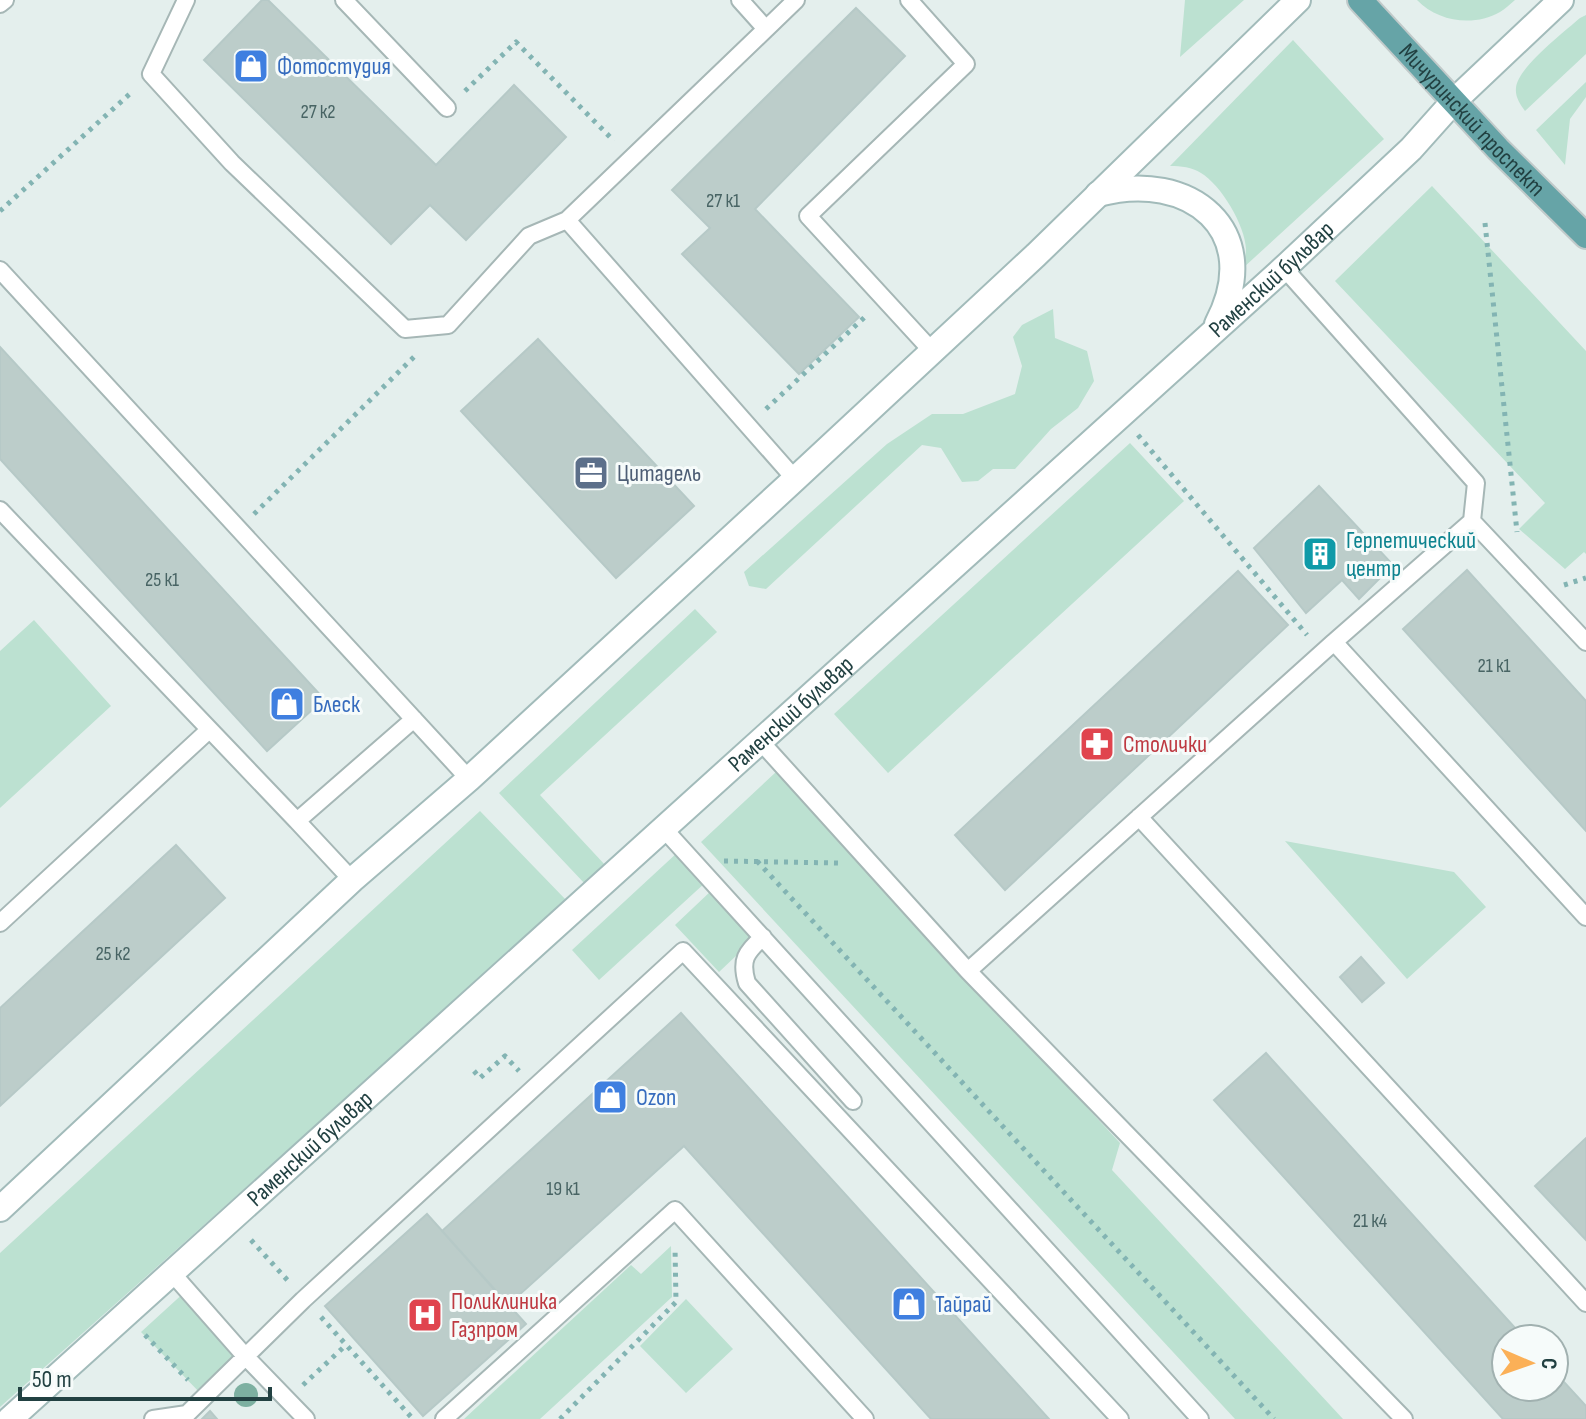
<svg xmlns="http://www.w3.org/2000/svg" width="1586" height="1419" viewBox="0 0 1586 1419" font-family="'Sofia Sans Condensed',sans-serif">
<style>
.green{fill:#bce1d1}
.building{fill:#bccdca;stroke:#b6c9c7;stroke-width:2}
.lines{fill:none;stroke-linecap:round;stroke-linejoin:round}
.lane-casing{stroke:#a6b7b6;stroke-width:20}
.secondary-casing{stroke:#a2bbba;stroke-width:28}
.primary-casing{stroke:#c1caca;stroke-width:28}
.path{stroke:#83b4b3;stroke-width:5;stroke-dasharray:4 6;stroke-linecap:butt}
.lane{stroke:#fff;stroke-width:16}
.secondary{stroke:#fff;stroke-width:24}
.primary{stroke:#66a4a7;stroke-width:24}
.tree{fill:#7db0a1}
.labels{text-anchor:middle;stroke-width:6;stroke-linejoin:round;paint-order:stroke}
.number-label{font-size:20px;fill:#486464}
.shop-label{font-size:24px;fill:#366cbe;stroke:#f6fbfa;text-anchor:start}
.street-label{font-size:24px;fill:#224142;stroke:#f6fbfa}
.service-label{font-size:24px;fill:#4e5e75;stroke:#f6fbfa;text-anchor:start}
.culture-label{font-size:24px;fill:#0d838f;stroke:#f6fbfa;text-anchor:start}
.health-label{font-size:24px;fill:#be3a42;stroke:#f6fbfa;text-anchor:start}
</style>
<rect width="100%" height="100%" fill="#e4efed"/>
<!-- green -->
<path class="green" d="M1185 0H1244L1180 57Z
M1417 0H1515C1510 4 1505 9 1500 12 1474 27 1438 22 1417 0Z
M1586 15V54L1525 111C1520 104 1515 97 1516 88 1517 68 1564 32 1580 18Z
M1293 40 1384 139 1243 268C1244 262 1246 255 1246 249 1245 225 1221 185 1201 173 1192 167 1181 166 1170 166Z
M1586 82V97L1570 119 1565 165 1536 130Z
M1432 186 1586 351V554L1584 552 1565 569 1519 529 1545 503 1335 281Z
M1053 309 1055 338 1087 351 1094 381 1078 408 1051 429 1015 469H993L978 481 962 482 941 448 922 445 766 589 749 586 744 572 887 444 932 414H963L1015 394 1022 366 1013 337 1022 325Z
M1130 443 1184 501 888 773 834 714Z
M695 609 717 632 540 795 606 866 586 885 499 793Z
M34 620 111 706 0 808V651Z
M776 772 1120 1143 1112 1170 1343 1419H1235L701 842Z
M480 811 567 901 0 1407V1253Z
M1285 841 1454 872 1486 907 1407 979Z
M678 852 706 882 599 980 572 950Z
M712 890 756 937 719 972 675 925Z
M671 1246 672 1297 540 1419H464L631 1265 641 1274Z
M187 1290 245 1356 204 1397 141 1332Z
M686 1299 733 1349 686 1393 640 1346Z"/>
<!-- building -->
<path class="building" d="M262 0H268L436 165 514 85 566 137 466 240 430 205 391 244 204 60Z
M856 8 905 56 755 209 859 317 799 374 682 254 710 228 672 190Z
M538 339 694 506 616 578 461 411Z
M0 347 324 699 267 751 0 459Z
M1319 486 1393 565 1359 599 1342 580 1306 613 1254 548Z
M1467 570 1586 701V831L1403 629Z
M1238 571 1288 625 1005 890 955 835Z
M176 845 225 898 0 1106V1008Z
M1361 957 1384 983 1362 1002 1340 977Z
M681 1013 1049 1419H931L684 1146 508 1305 442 1231Z
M1266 1053 1525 1339H1506V1387H1554V1371L1586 1406V1419H1503L1214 1100Z
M1586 1138V1240L1535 1186Z
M427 1214 526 1324 423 1416 325 1306Z
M210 1411 217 1419H202Z"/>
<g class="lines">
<defs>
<path id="lane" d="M186 0 151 74 232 163 405 329 448 325 529 236 567 220 795 479
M344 0 447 108
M909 0 966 64 808 216 932 351
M0 4 5 0
M766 29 796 0
M567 220 766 29 740 0
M1284 268 1476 483 1472 521 1586 642
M0 270 469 779
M0 510 297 821 414 719
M1472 521 1334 642 1586 917
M761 742 968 971 1404 1419
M1139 817 1586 1303
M297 821 352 880
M664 829 1200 1419
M0 923 209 730
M763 937C746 952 740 960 747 983L853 1101
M968 971 1334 642
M172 1273 245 1356 306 1419
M153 1419 187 1414 303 1300 683 951 1120 1419
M444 1419 675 1210 865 1419"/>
<g id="secondary">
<path d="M1098 194C1190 169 1266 231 1217 324"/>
<path d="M0 1209 352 880 469 779 795 479 1036 255 1298 0"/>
<path id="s1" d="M10 1419 1284 268 1411 149 1453 102 1561 0"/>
</g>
<g id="primary">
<path id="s2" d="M1360 0 1498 149 1586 236"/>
</g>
</defs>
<!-- lane casing -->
<use href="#lane" class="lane-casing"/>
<!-- secondary casing -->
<use href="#secondary" class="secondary-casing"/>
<!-- primary casing -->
<use href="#primary" class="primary-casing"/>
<!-- path -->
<path class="path" d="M465 91 516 42 614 141
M0 211 133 91
M1485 223 1517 532
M766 409 867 315
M1138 435 1307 635
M254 514 418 353
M1564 585 1586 578
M724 861 838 863
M757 861 1274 1419
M474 1071 480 1078 505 1056 519 1071
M251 1240 290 1283
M321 1317 413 1419
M145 1335 188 1380
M303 1385 346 1345
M560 1419 676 1302 675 1247"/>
<!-- lane -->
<use href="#lane" class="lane"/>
<!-- secondary -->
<use href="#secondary" class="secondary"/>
<!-- primary -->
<use href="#primary" class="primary"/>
</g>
<!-- trees -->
<circle class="tree" cx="246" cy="1395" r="12"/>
<!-- icons -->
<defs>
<symbol id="shop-square" viewBox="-11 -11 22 22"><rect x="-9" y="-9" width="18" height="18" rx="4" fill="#3f7fe0" stroke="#f6fbfa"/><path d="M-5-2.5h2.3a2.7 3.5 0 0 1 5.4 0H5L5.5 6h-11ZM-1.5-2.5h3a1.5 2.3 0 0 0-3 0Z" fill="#fff"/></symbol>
<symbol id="office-square" viewBox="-11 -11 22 22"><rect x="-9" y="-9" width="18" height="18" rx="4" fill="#5c6f8a" stroke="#f6fbfa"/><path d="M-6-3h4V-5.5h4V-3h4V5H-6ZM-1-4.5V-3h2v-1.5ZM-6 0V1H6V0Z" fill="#fff"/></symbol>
<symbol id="building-square" viewBox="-11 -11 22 22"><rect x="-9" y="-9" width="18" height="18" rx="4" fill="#0f9aa8" stroke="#f6fbfa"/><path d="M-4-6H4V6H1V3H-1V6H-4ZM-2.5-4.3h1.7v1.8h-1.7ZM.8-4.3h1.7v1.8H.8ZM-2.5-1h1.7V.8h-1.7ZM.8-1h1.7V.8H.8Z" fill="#fff"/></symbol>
<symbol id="pharmacy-square" viewBox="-11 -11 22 22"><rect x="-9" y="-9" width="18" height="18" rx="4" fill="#e0444e" stroke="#f6fbfa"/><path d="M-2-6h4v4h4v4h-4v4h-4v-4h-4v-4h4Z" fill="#fff"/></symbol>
<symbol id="hospital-square" viewBox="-11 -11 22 22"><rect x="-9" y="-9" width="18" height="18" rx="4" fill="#e0444e" stroke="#f6fbfa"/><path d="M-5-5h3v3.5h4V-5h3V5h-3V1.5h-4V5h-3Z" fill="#fff"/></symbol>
</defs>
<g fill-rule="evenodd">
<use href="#shop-square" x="231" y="46" width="40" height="40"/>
<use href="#office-square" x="571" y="453" width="40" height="40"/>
<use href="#building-square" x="1300" y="534" width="40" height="40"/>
<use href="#shop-square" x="267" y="684" width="40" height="40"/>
<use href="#pharmacy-square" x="1077" y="724" width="40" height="40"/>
<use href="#shop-square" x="590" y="1077" width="40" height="40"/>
<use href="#shop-square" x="889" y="1284" width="40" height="40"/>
<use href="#hospital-square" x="405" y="1295" width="40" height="40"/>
</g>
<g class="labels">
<!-- number labels -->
<g class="number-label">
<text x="318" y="118">27 к2</text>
<text x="723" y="207">27 к1</text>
<text x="162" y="586">25 к1</text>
<text x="1494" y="672">21 к1</text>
<text x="113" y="960">25 к2</text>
<text x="563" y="1195">19 к1</text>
<text x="1370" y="1227">21 к4</text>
</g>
<!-- shop labels -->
<g class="shop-label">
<text x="277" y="74">Фотостудия</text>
<text x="313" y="712">Блеск</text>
<text x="636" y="1105">Ozon</text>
<text x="935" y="1312">Тайрай</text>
</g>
<!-- street labels -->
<g class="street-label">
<text dy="8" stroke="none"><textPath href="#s2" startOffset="164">Мичуринский проспект</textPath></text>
<text dy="8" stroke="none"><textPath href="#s1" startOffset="1700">Раменский бульвар</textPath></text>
<text dy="8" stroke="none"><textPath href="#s1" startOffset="1052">Раменский бульвар</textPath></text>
<text dy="8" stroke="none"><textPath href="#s1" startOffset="404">Раменский бульвар</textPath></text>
</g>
<!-- service labels -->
<g class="service-label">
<text x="617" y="481">Цитадель</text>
</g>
<!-- culture labels -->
<g class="culture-label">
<text x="1346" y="548">Герпетический<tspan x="1346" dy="28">центр</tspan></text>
</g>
<!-- health labels -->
<g class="health-label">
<text x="1123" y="752">Столички</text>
<text x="451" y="1309">Поликлиника<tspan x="451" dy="28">Газпром</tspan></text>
</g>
</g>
<!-- north arrow -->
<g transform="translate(1530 1363) rotate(92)"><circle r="38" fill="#f6fbfa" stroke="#a1b1b0" stroke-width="2"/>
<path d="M0-6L14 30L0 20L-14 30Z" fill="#fbb057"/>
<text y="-12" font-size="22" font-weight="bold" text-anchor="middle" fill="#224142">С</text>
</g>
<!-- scale -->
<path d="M20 1387v12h250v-12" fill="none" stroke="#224142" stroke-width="4"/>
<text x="32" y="1387" font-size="24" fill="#224142" stroke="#f6fbfa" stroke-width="6" paint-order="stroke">50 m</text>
</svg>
